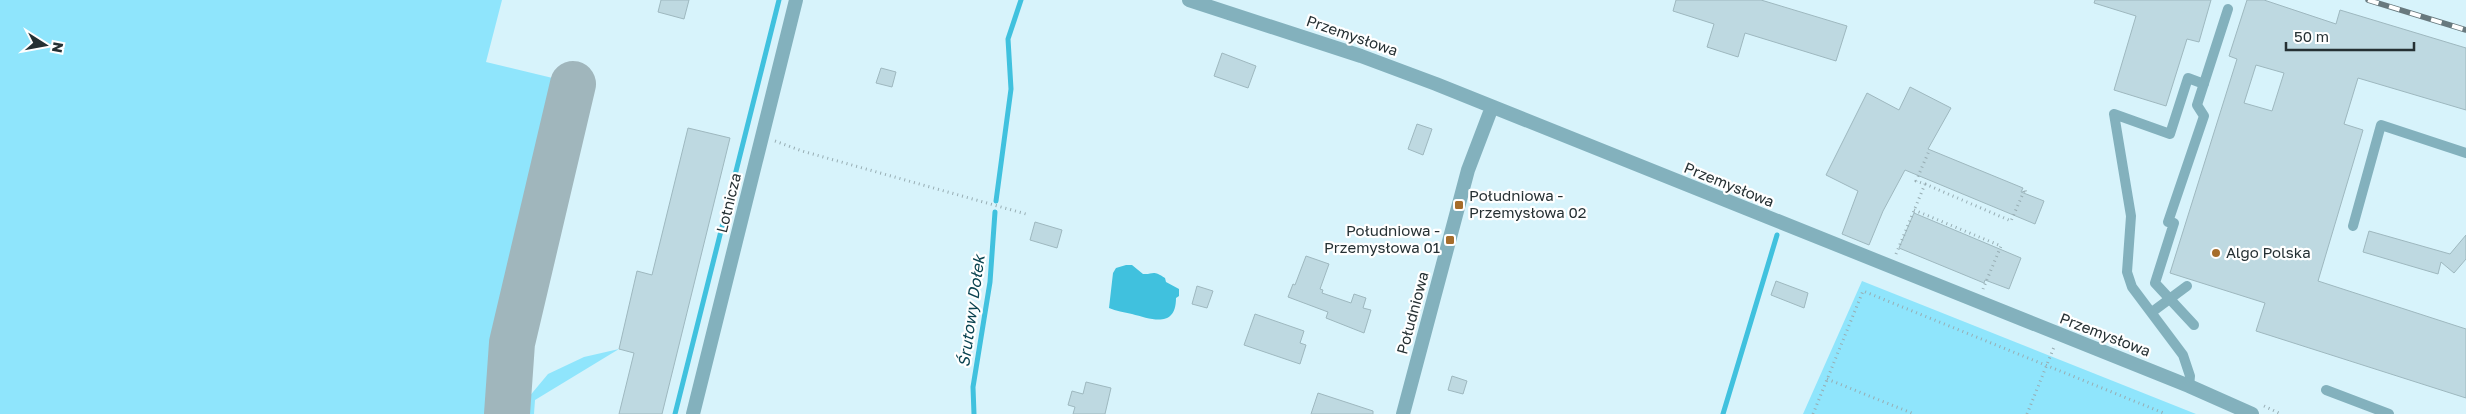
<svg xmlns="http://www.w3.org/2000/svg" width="2466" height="414" viewBox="0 0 2466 414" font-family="'Golos Text',sans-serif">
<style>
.green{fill:#8fe5fc}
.water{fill:#40c1de}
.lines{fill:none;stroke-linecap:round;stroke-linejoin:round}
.stream{stroke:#40c1de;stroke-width:5}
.taxiway{stroke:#a0b6bc;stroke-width:46}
.building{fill:#bed9e1;stroke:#9eb8bf;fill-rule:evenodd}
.path{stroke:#97adb3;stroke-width:3;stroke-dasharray:1 4;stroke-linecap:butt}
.service{stroke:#83b1bd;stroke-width:10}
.minor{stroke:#83b1bd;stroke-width:14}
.rail-casing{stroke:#68797e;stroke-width:5.5}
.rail{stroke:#fff;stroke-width:4;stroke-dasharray:11;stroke-linecap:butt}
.poi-dot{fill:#a66d2b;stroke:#fff;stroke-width:2}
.labels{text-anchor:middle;stroke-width:4.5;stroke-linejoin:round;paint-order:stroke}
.street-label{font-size:15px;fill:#253033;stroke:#fff}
.poi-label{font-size:15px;fill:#253033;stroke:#fff;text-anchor:start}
.water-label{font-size:16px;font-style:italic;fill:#0b4451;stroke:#fff}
</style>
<rect width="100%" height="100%" fill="#d7f3fb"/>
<!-- green -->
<path class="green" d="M0 0H502L486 62 565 81 511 301 504 341 498 414H0Z
M1862 281 2196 414H1803Z
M619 349 535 400 534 414H518V410L548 374 584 357Z"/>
<!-- water -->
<path class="water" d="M1126 265H1132L1143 274C1153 275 1152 269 1165 278L1166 282 1179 289V296L1176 298C1176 329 1151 319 1132 314 1124 312 1116 311 1109 308L1113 273 1116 268Z"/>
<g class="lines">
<!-- stream -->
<path class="stream" d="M996 201 1011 89 1008 39 1021 0
M675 414 779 0
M974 414 973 387 990 282 995 212
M1723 414 1777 235"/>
<!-- taxiway -->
<path class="taxiway" d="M507 414 512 343 573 84"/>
</g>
<!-- building -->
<path class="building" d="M661 0H689L684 19 658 12Z
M1676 0H1761L1847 26 1836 61 1745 33 1738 57 1707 47 1714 24 1673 11Z
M2095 0H2211L2199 42 2187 39 2166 106 2114 90 2136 16 2094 3Z
M2247 0H2264L2336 24 2340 10 2466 48V110L2358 78 2344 124 2363 130 2318 281 2466 329V398L2256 331 2265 303 2170 273 2237 59 2229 56ZM2256 65 2284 73 2272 111 2244 103Z
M1222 53 1256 66 1248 88 1214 76Z
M881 68 896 72 892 87 876 83Z
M1910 87 1951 108 1928 149 2023 188 2021 192 2044 201 2035 224 1905 170 1883 211 1869 245 1842 234 1858 191 1826 175 1867 93 1899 110Z
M1417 124 1432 129 1423 155 1408 149Z
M688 128 730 138 662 414H619L634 353 619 349 637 271 652 275Z
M1914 213 2021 258 2009 289 1985 280 1984 283 1899 248Z
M1035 222 1062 230 1057 248 1030 240Z
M2369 231 2450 254 2466 235V259L2454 273 2441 262 2438 274 2363 252Z
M1306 256 1329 264 1320 289 1323 290 1322 293 1351 303 1354 294 1366 298 1363 308 1371 310 1364 333 1326 318 1328 312 1288 297 1293 284 1295 285Z
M1776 281 1808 293 1804 308 1771 295Z
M1197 286 1213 291 1207 308 1192 304Z
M1255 314 1304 331 1300 343 1306 345 1300 364 1244 345Z
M1452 376 1467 381 1463 394 1448 390Z
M1086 382 1111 388 1105 414H1073L1075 407 1068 405 1072 391 1083 394Z
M1318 393 1373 411V414H1311Z"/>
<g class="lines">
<!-- path -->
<path class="path" d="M775 141 802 151 1026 214
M1925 184 2011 221 2025 189 2026 195
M1914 210 2001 246 1983 289
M1896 254 1925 184 1916 181 1929 151
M1827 379 1914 414
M2264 406 2281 414
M1813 414 1863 291 2166 414
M2027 414 2054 347"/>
<!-- service -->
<path class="service" d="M2353 226 2381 125 2466 153
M2152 312 2187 286
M2194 325 2155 283 2174 223 2168 222 2204 116 2197 105 2228 9
M2189 386 2190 376 2183 355 2132 287 2127 272 2131 216 2114 114 2170 134 2188 78 2204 84
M2326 390 2389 414"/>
<!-- minor -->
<path class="minor" d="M1189 0 1361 56 1436 84 2189 386 2252 414
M693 414 796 0
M1403 414 1468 170 1492 107"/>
<defs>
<path id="rail" d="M2368 0 2466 30"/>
</defs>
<!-- rail casing -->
<use href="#rail" class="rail-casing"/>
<!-- rail -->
<use href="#rail" class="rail"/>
</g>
<!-- markers -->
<g class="poi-dot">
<rect x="1454" y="200" width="10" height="10" rx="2.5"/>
<rect x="1445" y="235" width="10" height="10" rx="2.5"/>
<circle cx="2216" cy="253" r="5"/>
</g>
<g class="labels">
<!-- street labels -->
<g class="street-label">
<text transform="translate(1352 36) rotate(19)" y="5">Przemysłowa</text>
<text transform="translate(1729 185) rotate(22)" y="5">Przemysłowa</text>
<text transform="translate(729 203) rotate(-76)" y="5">Lotnicza</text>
<text transform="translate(1413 313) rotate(-75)" y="5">Południowa</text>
<text transform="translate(2105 335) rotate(21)" y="5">Przemysłowa</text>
</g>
<!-- poi labels -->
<g class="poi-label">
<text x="1469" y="201">Południowa -<tspan x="1469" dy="17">Przemysłowa 02</tspan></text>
<text x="1440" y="236" text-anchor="end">Południowa -<tspan x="1440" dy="17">Przemysłowa 01</tspan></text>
<text x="2226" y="258">Algo Polska</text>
</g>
<!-- water labels -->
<g class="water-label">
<text transform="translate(971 311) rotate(-82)" y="6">Śrutowy Dołek</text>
</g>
</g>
<!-- north arrow -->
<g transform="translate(45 45) rotate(101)" stroke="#ffffff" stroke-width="4" paint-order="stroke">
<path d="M0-4L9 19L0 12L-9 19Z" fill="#253033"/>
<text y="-8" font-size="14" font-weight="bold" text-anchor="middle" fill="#253033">N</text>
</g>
<!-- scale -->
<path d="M2286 42v8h128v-8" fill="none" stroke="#253033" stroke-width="2.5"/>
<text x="2294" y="42" font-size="15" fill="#253033" stroke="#ffffff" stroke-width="4" paint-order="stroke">50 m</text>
</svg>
